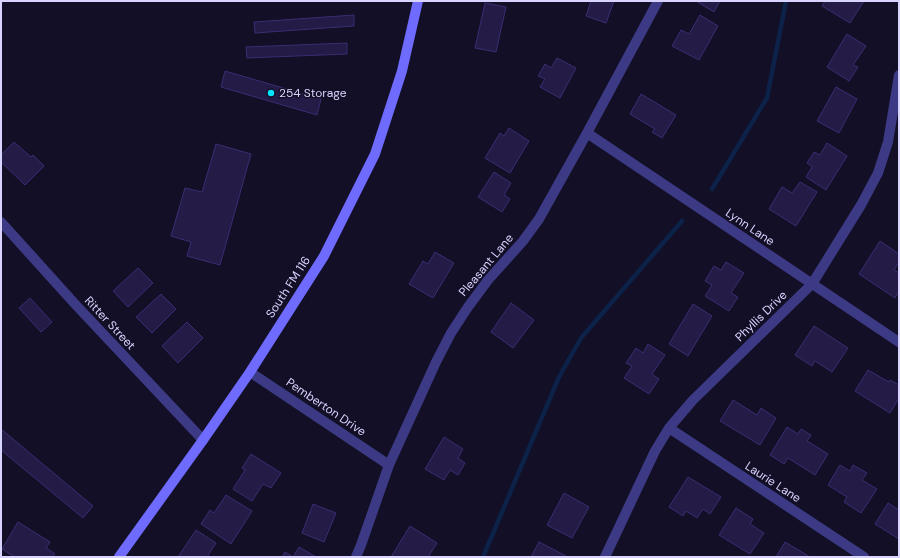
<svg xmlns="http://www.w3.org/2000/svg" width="900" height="558" viewBox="0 0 900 558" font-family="'DM Sans',sans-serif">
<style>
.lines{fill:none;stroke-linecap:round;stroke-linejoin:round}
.stream{stroke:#0c2248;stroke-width:4.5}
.building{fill:#241b47;stroke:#3b2d73}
.street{stroke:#3d3a85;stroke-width:10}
.secondary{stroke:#6f6bff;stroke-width:10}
.poi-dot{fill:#00e5ff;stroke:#130f26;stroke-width:1.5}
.labels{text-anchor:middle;stroke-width:3;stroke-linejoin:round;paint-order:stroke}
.poi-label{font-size:12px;fill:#d9d4ff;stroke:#130f26;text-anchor:start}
.street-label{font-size:12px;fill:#d9d4ff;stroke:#130f26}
</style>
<rect width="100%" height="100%" fill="#130f26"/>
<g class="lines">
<!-- stream -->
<path class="stream" d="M712 189 767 98 786 1
M483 557 559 377 581 338 682 221"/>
</g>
<!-- building -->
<path class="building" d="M591 1H614L606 23 586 16Z
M696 1H720L714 12Z
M825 1H864L850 23 822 6Z
M485 3 506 7 496 52 475 48Z
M354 15V26L255 33 254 22Z
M700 15 718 26 699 60 672 46 681 30 689 34Z
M847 34 866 46 853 65 858 67 849 81 827 67Z
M347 43V54L247 58 246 47Z
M557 58 576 68 560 98 540 87 545 79 538 76 545 64 551 68Z
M225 71 321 99 317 115 221 87Z
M836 87 857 99 839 133 817 121Z
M641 94 676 115 662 138 652 132 655 129 630 114Z
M509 128 529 141 510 173 485 158 500 133 504 136Z
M14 142 31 157 33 155 44 166 25 185 1 162V155Z
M827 143 847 156 826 190 806 177 812 167 807 163 814 152 820 155Z
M216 144 251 154 220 265 187 256 191 242 171 236 185 188 202 192Z
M494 172 511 183 504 195 510 199 502 212 478 197Z
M800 182 817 192 796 226 769 209 782 187 792 193Z
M880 241 899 254V262L894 270 899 273V291L895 298 859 274Z
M435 252 454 263 433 298 409 284 423 261 428 264Z
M726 262 744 273 731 293 738 297 729 311 705 296 712 285 705 281 714 266 721 270Z
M138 268 153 283 128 307 113 291Z
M161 294 176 309 152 333 136 317Z
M30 298 52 322 41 332 19 308Z
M511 303 534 320 513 348 491 332Z
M693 304 712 316 688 356 669 344Z
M187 322 203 338 178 363 162 346Z
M814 326 848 348 832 372 815 361 812 366 795 355Z
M648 344 665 355 652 374 659 379 649 394 624 378 632 366 626 363 636 348 643 353Z
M868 370 889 382 890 380 899 385V398L890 413 855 391Z
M733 400 757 415 761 408 776 418 760 445 720 421Z
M787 427 798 434 801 429 811 435 807 441 828 454 815 475 788 458 784 464 770 455Z
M1 429 93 506 83 518 1 450Z
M444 437 463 449 458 458 465 463 458 475 450 470 444 480 425 469Z
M251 454 281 473 271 488 263 484 252 501 233 489 245 470 242 468Z
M840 465 850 471 853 465 867 473 862 480 877 489 861 513 844 502 847 497 828 485Z
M688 477 721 497 710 514 703 509 697 518 686 511 683 516 669 507Z
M564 493 589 507 572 538 547 525Z
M226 495 252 511 231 544 201 524 210 510 214 513Z
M888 503 899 510V539L875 524Z
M313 504 336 513 324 542 302 533Z
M736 508 753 519 750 524 764 533 750 554 719 535Z
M18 522 50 542 46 548 55 554 52 557H14L2 549Z
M410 526 437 543 428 557H391Z
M196 530 216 543 207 557H178Z
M539 542 566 556 565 557H531Z
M785 542 810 557H776Z
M299 547 316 557H282L285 552 293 557Z"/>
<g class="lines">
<!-- street -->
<path class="street" d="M587 133 899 342
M1 222 75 304 203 440
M250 372 389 465
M669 428 864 557
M356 557 361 545 389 465 436 362 451 333 468 307 488 280 523 241 539 219 587 133 658 1
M605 557 655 451 669 428 693 400 812 284 861 205 878 173 888 142 899 75"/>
<!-- secondary -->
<path class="secondary" d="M119 557 203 440 250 372 324 256 375 154 402 71 418 1"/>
</g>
<!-- markers -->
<circle class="poi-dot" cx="271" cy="93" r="4"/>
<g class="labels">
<!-- poi labels -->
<g class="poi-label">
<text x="279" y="97">254 Storage</text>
</g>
<!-- street labels -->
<g class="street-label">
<text transform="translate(750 227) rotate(34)" y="4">Lynn Lane</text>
<text transform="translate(486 265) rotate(-50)" y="4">Pleasant Lane</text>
<text transform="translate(288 287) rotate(-57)" y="4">South FM 116</text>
<text transform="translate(761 316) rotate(-44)" y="4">Phyllis Drive</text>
<text transform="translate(110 323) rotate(47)" y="4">Ritter Street</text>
<text transform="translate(326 407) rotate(34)" y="4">Pemberton Drive</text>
<text transform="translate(773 482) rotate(33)" y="4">Laurie Lane</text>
</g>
</g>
<!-- border -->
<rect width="900" height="558" fill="none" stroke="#d9d4ff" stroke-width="4"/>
</svg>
